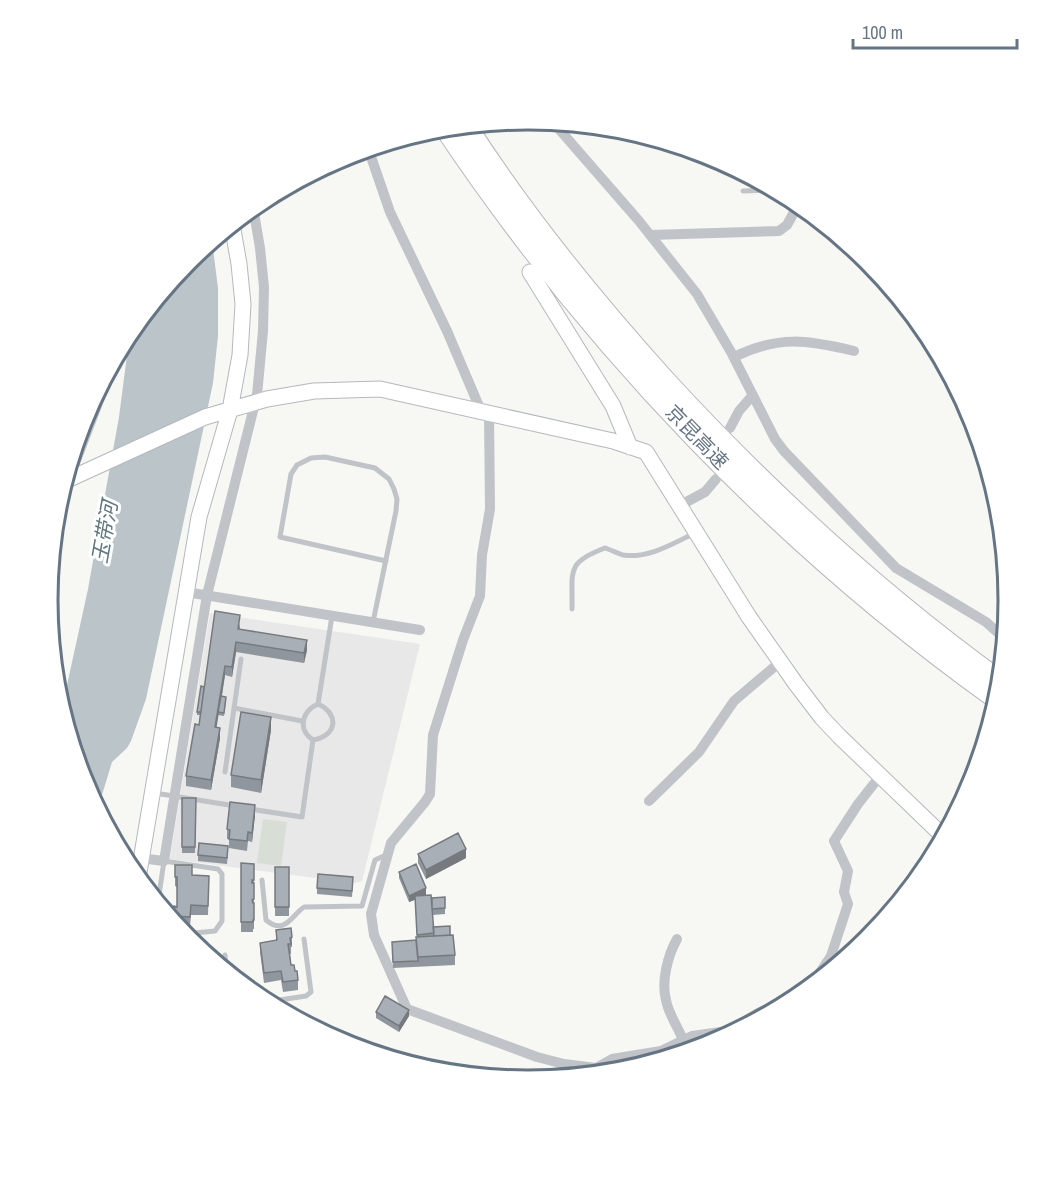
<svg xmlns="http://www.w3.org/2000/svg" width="1057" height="1199" viewBox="0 0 1057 1199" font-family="'Archivo Narrow','Noto Sans SC',sans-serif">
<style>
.built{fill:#e7e8e7}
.green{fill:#d8ddd5}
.water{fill:#bac4c9}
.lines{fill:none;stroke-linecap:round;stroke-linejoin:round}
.secondary-casing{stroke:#b4b9be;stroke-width:17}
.highway-casing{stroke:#b5b8bb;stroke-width:22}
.lane{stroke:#c0c3c7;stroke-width:5}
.street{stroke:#c0c3c7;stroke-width:10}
.secondary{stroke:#fff;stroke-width:15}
.highway{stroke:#fff;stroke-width:20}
.wall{fill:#90969d}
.shaded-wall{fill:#767a7f}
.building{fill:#a8afb6;stroke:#767a7f;stroke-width:1.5}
.labels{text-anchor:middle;stroke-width:6;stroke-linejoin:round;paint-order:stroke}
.street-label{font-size:20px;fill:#667584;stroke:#fff}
.water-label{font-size:21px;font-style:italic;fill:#627780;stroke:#fff}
.rim{fill:none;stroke:#667584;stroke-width:3}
</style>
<rect width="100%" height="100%" fill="#f7f7f4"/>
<!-- built -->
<path class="built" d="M210 613 420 644 362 881 355 883 170 859Z"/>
<!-- green -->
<path class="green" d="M263 819 287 822 281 866 257 863Z"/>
<!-- water -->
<path class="water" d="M212 241 218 288V336L213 383 146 699 131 741 127 748 112 762 98 808 84 783 62 708 88 589 119 417 130 332 189 260Z"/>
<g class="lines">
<defs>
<path id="secondary" d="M530 272 613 406 630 447
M65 481 205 417 267 399 314 391 380 389 613 441 646 452 749 617 796 684 822 718 839 736 944 837
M138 878 199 517 230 410 240 355 243 304 239 264 232 224"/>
<path id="highway" d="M466 125C524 216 592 299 664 379 766 490 878 593 1001 682
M444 127C592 348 782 546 998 700"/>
</defs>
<!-- secondary casing -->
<use href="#secondary" class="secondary-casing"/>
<!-- highway casing -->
<use href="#highway" class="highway-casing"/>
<!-- lane -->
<path class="lane" d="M743 191 776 190
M572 609C573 571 565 563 605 548 611 550 617 553 623 555 648 559 674 543 695 533
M373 622 396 511 397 499 394 489 389 479 375 468 325 457 311 458 297 465 291 474 280 537 386 561
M318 704C340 714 337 736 313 740 297 729 302 711 318 704Z
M318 704 332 616
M234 708 302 721
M225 772 241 659
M155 793 235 806
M250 809 302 817 313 740
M262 880 266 920C285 936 292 915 304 907L362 906 375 860 386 855
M158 902 164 861 218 869 222 874V921L215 931 184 934
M225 955 227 971
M266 1002 306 996 311 992 304 939"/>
<!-- street -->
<path class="street" d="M552 121 639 221 697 294 731 352 775 439 784 451 896 568 986 622 1005 639
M368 148 390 212 447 331 481 411
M650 235 779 231 787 225 799 203
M734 357C779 335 807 340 854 351
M489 412 490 509 482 555 480 596 463 640 433 735 430 794 425 802 391 843 371 914 374 935 407 1009 537 1057 564 1064 596 1068 612 1059 661 1051 692 1036 728 1031 758 1013 801 993 811 986
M730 428 739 411 752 396
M69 479 101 395 107 374
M679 506 705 492 716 479
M186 592 420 630
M649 801 699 752 734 701 780 662
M140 858 164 861 207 595 257 395 263 331 264 287 260 248 253 207
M677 939C668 955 661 981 666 1000 668 1013 678 1027 683 1040
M811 986 831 956 848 904 844 892 848 871 834 841 858 804 880 776"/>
<!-- secondary -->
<use href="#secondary" class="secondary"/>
<!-- highway -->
<use href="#highway" class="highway"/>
</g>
<!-- wall -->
<path class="wall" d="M240 624V629L307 650 304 663 236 652 232 677 225 675 222 696 226 700 224 716 218 715 216 728 220 738 211 790 186 786V776L199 725 200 715H197V712L204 687Z
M271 730 261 793 231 787V775Z
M182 798H196L195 853H182Z
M255 815 252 842 248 841 247 851 229 848V839H227V829Z
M228 852 227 864 198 861V855Z
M418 854 466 858 426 879 418 863Z
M241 863 254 864V929H253V932H241Z
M175 865 192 875 209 876 208 915H191L190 926H178L174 921V906L177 907V887L175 886Z
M275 867H289V916H275Z
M399 872 426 895H425L432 898 445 897V914L433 915V927L450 935 455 955V965L393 968 392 942 416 940 417 937 415 900 409 902 399 878Z
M353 883 352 897 317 894V888Z
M276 930 292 937V947H291V954H290L291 965 298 980V990L283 992 281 980 264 983 260 952V943L276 941Z
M376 1012 409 1016 399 1032 376 1018Z"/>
<!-- shaded-wall -->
<path class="shaded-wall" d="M307 640V650L304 663V653Z
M236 642V652L232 677V667Z
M225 666V675L215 737V727Z
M271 717V730L261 793V780Z
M220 728V738L211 790V780Z
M255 805V815L252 842V833Z
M466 849V858L426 879V870Z
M426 888V895L409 902V896Z
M409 1010V1016L399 1032V1026Z"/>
<!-- building -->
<path class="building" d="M215 611 240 615 238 629 307 640 304 653 236 642 232 667 225 666 215 727 220 728 211 780 186 776 195 724 199 725Z
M201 686 204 687 201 712H197Z
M221 696 226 697 224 713 218 712Z
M241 712 271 717 261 780 231 775Z
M182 798H196L195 847H182Z
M230 802 255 805 252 833 248 832 247 841 229 839 230 830 227 829Z
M458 833 466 849 426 870 418 854Z
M199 843 228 846 227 858 198 855Z
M241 863 254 864V880H252V883H254V899L252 900 253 903H254V920H253V922H241Z
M416 864 426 888 409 896 399 872Z
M175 865H192V875L209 876 208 906 191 905 190 917 174 916V906L177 907V877H175Z
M275 867H289V907H275Z
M318 874 353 877 352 891 317 888Z
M431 895 434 933 417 935 415 896Z
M445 897V908L432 909V898Z
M450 926V935L434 936 433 927Z
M291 928 292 937 290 938 291 944H288L291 965H294L295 971H297L298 980 283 982 281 971 264 973 260 943 277 940 276 930Z
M453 935 455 955 418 957 416 937Z
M416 940 418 961 393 962 392 942Z
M210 947 212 958 200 949Z
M385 996 409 1010 399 1026 376 1012Z"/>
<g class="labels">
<!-- street labels -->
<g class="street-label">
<text transform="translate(697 437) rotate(46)" y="7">京昆高速</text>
</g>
<!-- water labels -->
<g class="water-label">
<text transform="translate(105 532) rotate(-80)" y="7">玉带河</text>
</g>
</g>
<!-- crop -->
<path d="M0 0H1057V1199H0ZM58 600a470 470 0 1 1 940 0a470 470 0 1 1-940 0Z" fill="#fff" fill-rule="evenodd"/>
<path class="rim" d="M58 600a470 470 0 1 1 940 0a470 470 0 1 1-940 0Z"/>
<!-- scale -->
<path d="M853 39v9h164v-9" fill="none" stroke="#667584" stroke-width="3"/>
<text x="862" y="39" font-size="18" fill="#667584" stroke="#ffffff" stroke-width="4.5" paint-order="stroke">100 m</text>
</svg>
